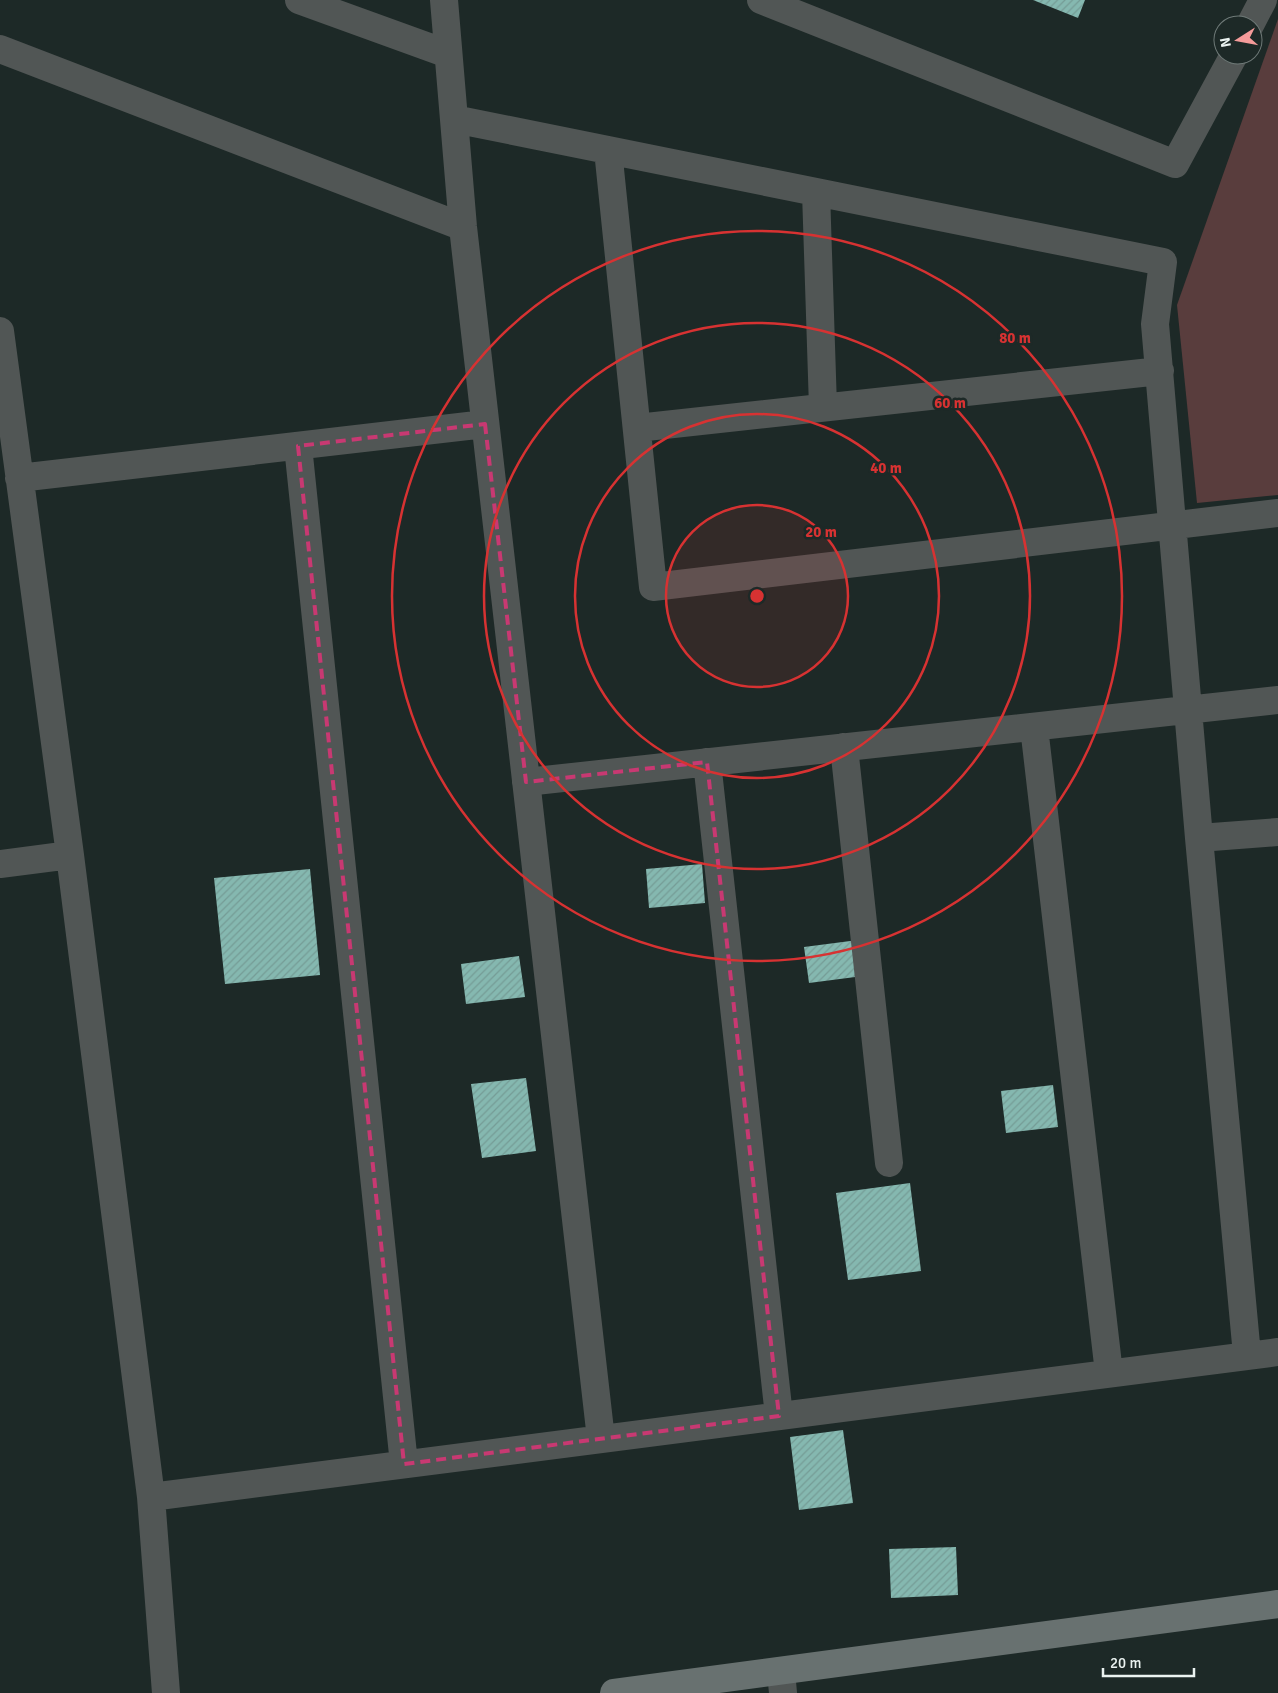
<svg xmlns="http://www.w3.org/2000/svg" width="1278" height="1693" viewBox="0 0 1278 1693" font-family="Signika,sans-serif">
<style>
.green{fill:#593d3d}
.building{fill:url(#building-hatch)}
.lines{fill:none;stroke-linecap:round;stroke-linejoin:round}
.street{stroke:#515655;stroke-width:28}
.secondary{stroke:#687170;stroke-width:28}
.marked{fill:none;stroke:#c83972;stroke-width:4;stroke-dasharray:10 6;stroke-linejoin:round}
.ring{fill:none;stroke:#d73232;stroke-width:2.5}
.centre{fill:#d73232;stroke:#1d2927;stroke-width:2.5}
.ring-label{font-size:15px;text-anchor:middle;font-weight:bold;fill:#d73232;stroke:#1d2927;stroke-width:5;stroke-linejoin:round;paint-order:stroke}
</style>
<defs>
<pattern id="building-hatch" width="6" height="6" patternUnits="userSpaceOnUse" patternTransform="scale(1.25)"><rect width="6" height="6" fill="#85b8b0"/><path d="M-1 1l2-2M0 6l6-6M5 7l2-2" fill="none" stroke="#759c96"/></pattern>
</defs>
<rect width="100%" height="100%" fill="#1d2927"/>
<!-- green -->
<path class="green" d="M1278 19V495L1197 503 1177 305Z"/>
<!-- building -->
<path class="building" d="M1033 0H1085L1078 18Z
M702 864 705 903 649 908 646 869Z
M310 869 320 975 225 984 214 878Z
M858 940 863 976 809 983 804 947Z
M519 956 525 997 466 1004 461 964Z
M526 1078 536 1151 482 1158 471 1084Z
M1053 1085 1058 1127 1006 1133 1001 1091Z
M910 1183 921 1271 848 1280 836 1193Z
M843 1430 853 1503 799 1510 790 1437Z
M956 1547 958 1595 891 1598 889 1549Z"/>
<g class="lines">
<!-- street -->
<path class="street" d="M299 0 448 54
M444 0 463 227 601 1439
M761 0 1175 164 1234 55
M1250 25 1263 0
M0 49 463 227
M454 119 1163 262 1155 324 1199 838 1247 1355
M608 150 653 587 1278 513
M816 192 823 407
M0 331 70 855 151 1497 166 1693
M637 428 1160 371
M298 446 404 1464
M19 478 485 424
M1034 727 1109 1373
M844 747 889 1163
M707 762 779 1416
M526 782 1278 700
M1199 838 1278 832
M0 864 70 855
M151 1497 1278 1352
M781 1671 783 1693"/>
<!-- secondary -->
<path class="secondary" d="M614 1693 1278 1604"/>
</g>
<!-- marked area -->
<path class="marked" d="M485 424 526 782 707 762 779 1416 404 1464 298 446Z"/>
<!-- distance rings -->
<circle cx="757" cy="596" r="91" fill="#d73232" fill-opacity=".12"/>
<g class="ring">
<circle cx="757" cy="596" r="91"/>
<circle cx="757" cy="596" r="182"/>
<circle cx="757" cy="596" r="273"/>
<circle cx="757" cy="596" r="365"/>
</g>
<circle cx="757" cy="596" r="8" class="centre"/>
<g class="ring-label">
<text x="1015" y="343">80 m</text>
<text x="950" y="408">60 m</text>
<text x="886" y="473">40 m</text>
<text x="821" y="537">20 m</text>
</g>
<!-- north arrow -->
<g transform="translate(1238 40) rotate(259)"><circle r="24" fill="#1d2927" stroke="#6f7a78"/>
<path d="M0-4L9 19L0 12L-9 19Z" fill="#f59b9a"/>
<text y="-8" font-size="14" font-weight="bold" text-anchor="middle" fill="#ebf3f1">N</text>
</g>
<!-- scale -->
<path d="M1103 1668v8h91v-8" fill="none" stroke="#ebf3f1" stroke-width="2.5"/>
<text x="1110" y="1668" font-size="15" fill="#ebf3f1" stroke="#1d2927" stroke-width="4" paint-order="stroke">20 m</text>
</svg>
